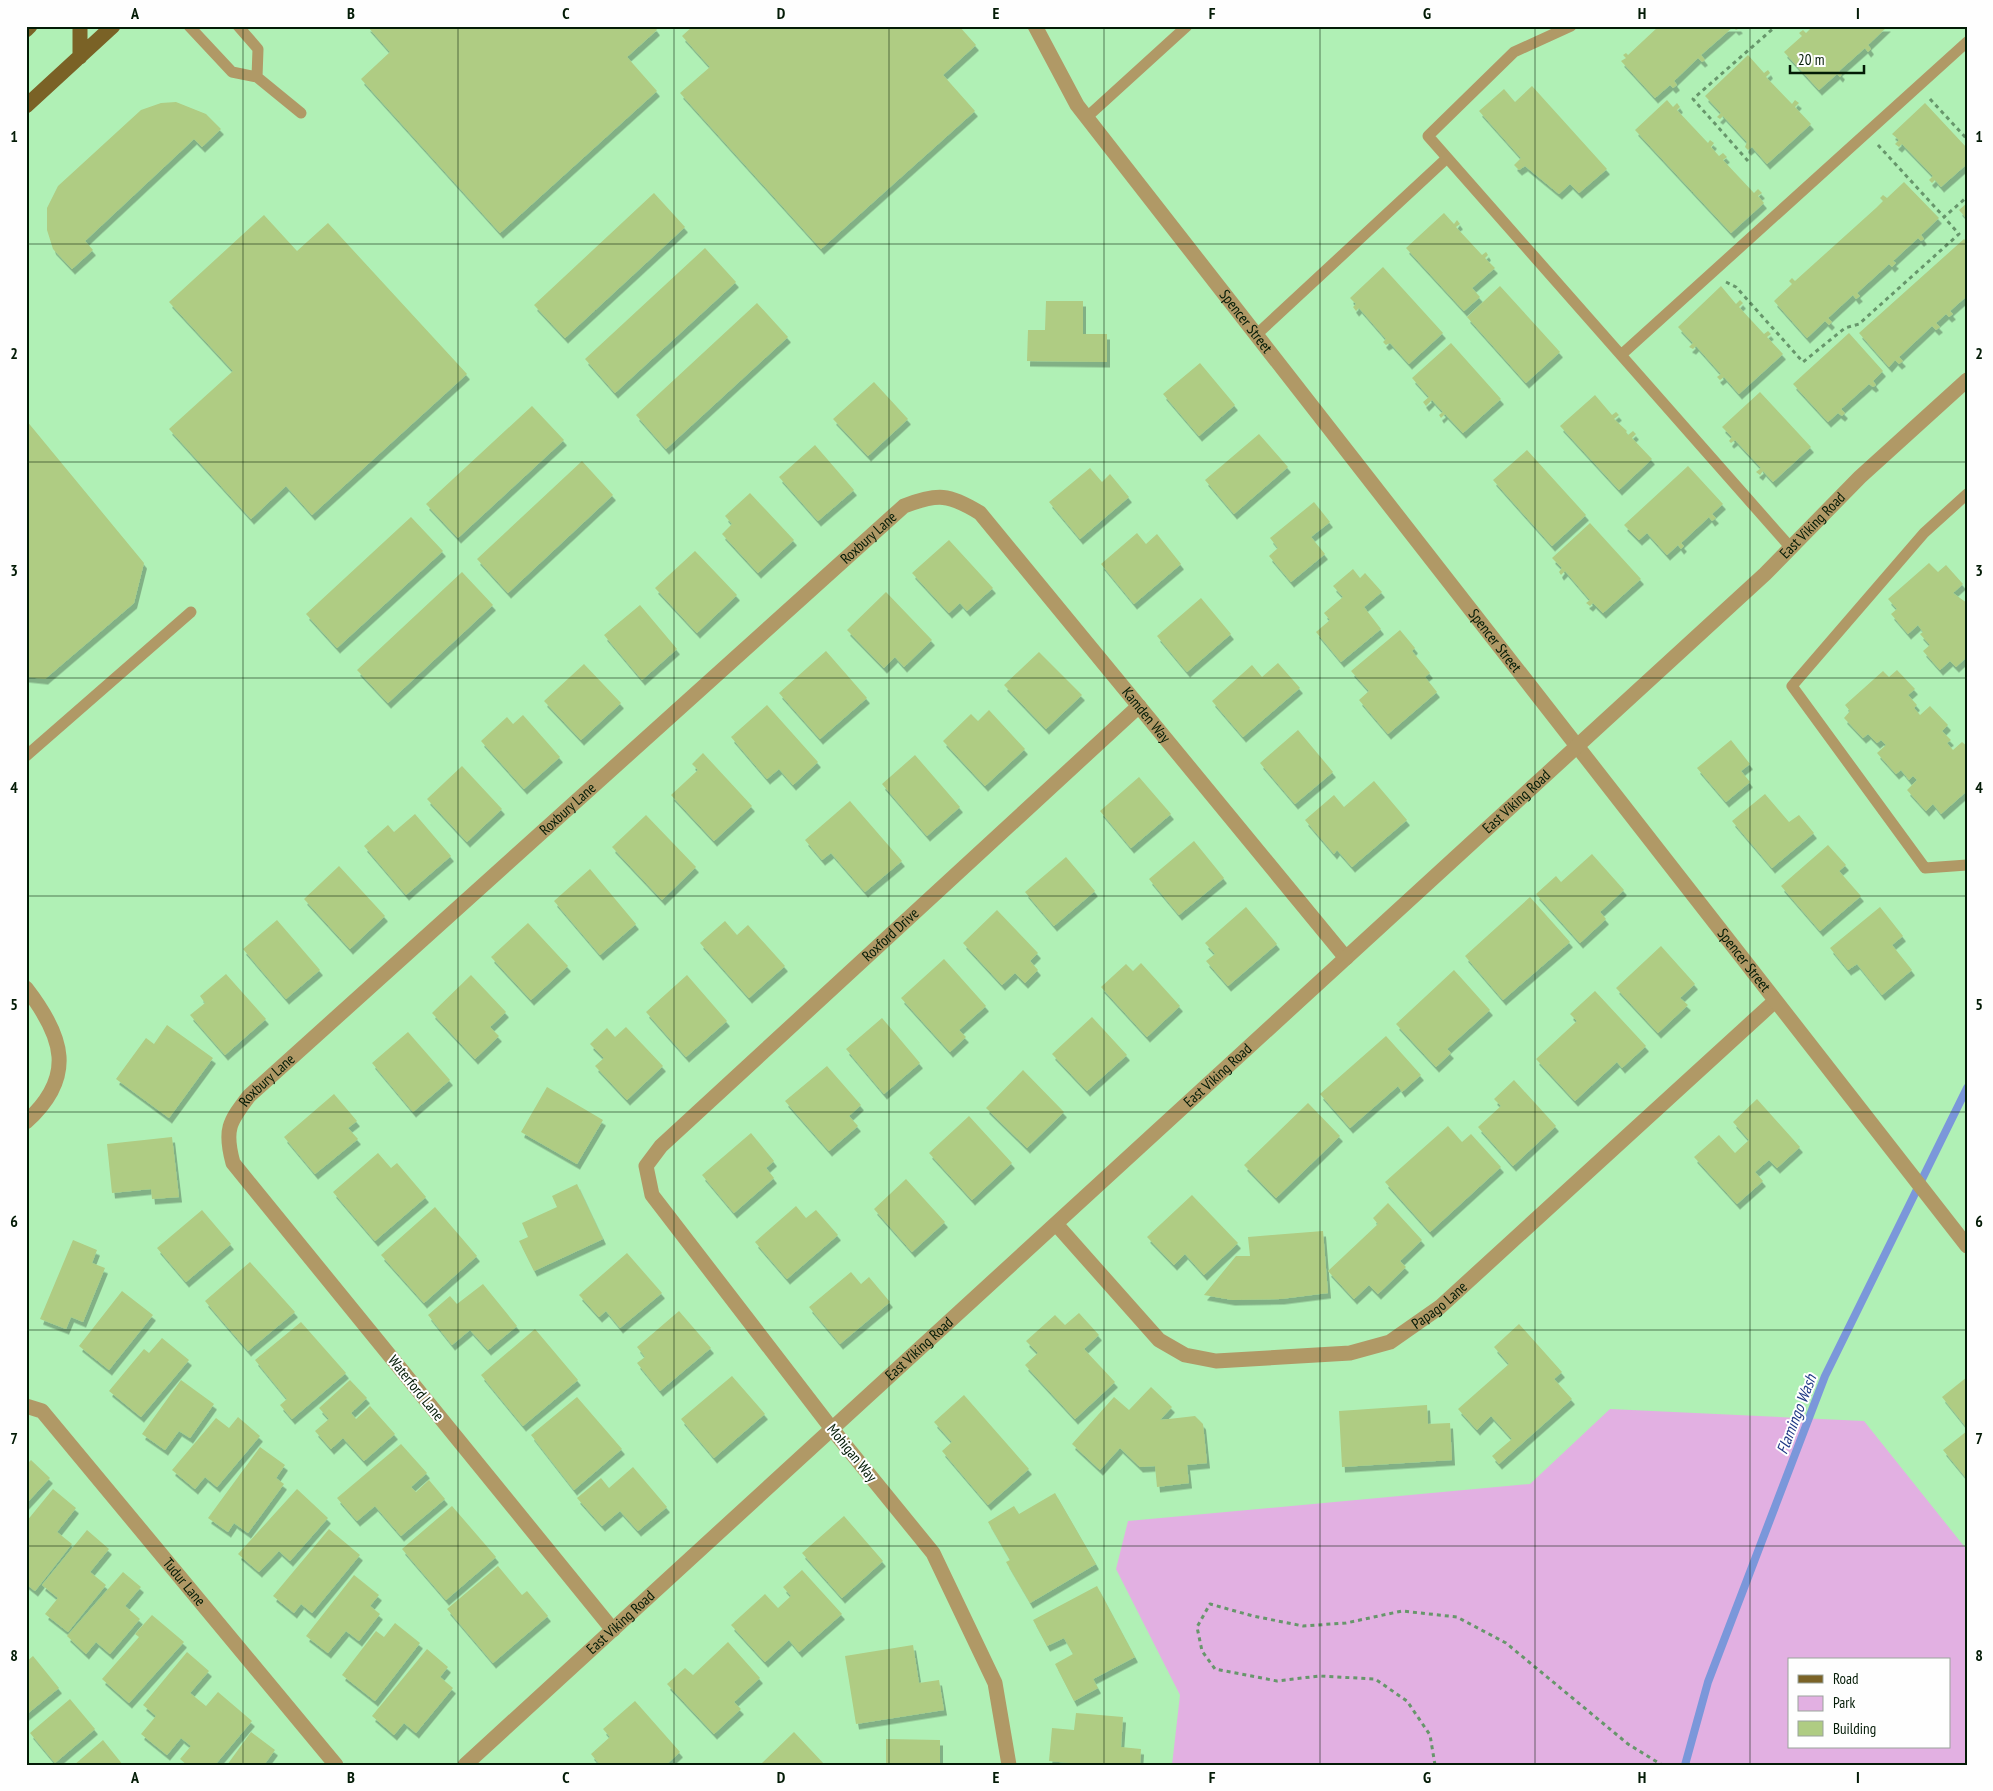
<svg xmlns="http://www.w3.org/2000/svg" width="1993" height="1791" viewBox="0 0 1993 1791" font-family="'PT Sans Narrow',sans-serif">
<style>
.green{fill:#e2b0e2;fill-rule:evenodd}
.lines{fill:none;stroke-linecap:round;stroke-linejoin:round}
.stream{stroke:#7b97da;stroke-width:8}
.building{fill:#afcc83;filter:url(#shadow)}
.path{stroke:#67966b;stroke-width:3;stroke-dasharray:4 4;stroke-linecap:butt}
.service{stroke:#b09966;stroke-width:11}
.minor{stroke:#b09966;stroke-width:15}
.tertiary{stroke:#b09966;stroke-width:15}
.primary{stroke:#7a6226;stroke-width:15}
.grid{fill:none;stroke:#031b06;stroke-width:1;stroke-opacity:0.55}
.labels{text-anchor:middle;stroke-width:4;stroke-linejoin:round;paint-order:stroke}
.street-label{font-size:15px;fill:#031b06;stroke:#fefefe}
.water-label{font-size:16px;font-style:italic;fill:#1f3885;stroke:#fefefe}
.neatline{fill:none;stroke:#031b06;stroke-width:2}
.grid-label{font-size:16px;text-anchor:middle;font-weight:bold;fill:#031b06}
</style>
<defs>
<filter id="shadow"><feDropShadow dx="3" dy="5.5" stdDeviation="0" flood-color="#0004"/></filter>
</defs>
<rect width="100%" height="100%" fill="#b0f0b5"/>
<!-- green -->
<path class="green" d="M1610 1409 1864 1421 1967 1550V1765H1172L1180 1695 1116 1569 1128 1521 1530 1484ZM1789 1660H1949V1747H1789Z"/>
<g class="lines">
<!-- stream -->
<path class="stream" d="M1685 1765 1708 1682 1825 1376 1967 1088"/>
</g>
<!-- building -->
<path class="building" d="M367 26H654L657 30 627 57 657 91 500 233 361 79 390 52Z
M693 26H959L976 45 943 75 975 111 821 249 680 93 710 67 682 36Z
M1659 26H1738L1740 28 1736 30 1733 27 1701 55 1705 60 1702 62 1698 58 1674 81 1677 85 1673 88 1670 85 1655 98 1621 61 1626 58 1623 55 1626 53 1628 55Z
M1813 26H1888L1868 45 1871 49 1868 52 1865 48 1839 71 1842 74 1840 77 1837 74 1819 90 1784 52 1802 36 1799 33 1803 30 1806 33Z
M1748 55 1764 73 1768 70 1770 73 1766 77 1792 104 1795 100 1799 103 1795 107 1811 124 1767 164 1752 147 1748 150 1745 147 1747 142 1723 116 1720 119 1717 117 1721 113 1705 96Z
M1532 86 1607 169 1579 193 1570 184 1559 194 1525 166 1519 170 1514 165 1521 158 1479 111 1504 89 1515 102Z
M1667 100 1673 107 1677 103 1680 107 1677 110 1708 143 1710 140 1714 143 1711 147 1719 156 1723 153 1727 157 1723 160 1754 193 1758 189 1762 193 1758 196 1764 203 1731 233 1635 130Z
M176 102 206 114 221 129 202 147 194 139 85 241 93 250 72 269 53 249 47 230V208L58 186 141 110 161 103Z
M1925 103 1967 148V164L1941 187 1935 180 1932 183 1929 180 1933 176 1902 144 1899 147 1895 144 1899 140 1892 134Z
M1904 182 1939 218 1921 235 1924 239 1921 241 1918 238 1893 261 1896 263 1892 267 1889 264 1857 293 1860 296 1856 299 1853 295 1828 318 1832 322 1829 325 1825 321 1807 338 1774 301 1792 284 1789 281 1792 278 1795 281 1876 208 1883 201 1880 198 1883 195 1887 198Z
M654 193 685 227 565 338 534 305Z
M1967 203V219L1959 210Z
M1444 213 1454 224 1457 220 1460 224 1456 227 1482 255 1486 252 1488 255 1485 258 1495 268 1472 288 1480 297 1464 311 1406 248Z
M264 215 297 251 328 223 467 374 312 515 286 486 251 519 169 429 233 371 169 302Z
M1964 239 1967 242V296L1950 311 1953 314 1949 317 1946 314 1936 323 1940 327 1936 330 1932 326 1899 357 1903 361 1899 364 1895 360 1889 367 1859 333Z
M705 248 736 282 615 393 585 359Z
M1383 267 1443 333 1409 364 1390 343 1386 345 1383 342 1386 339 1359 308 1356 311 1353 307 1356 304 1350 298Z
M1500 286 1560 352 1526 383 1467 317Z
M1721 286 1736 304 1740 300 1743 303 1739 307 1764 334 1768 331 1771 334 1767 337 1783 354 1739 394 1724 377 1720 380 1717 377 1721 374 1696 346 1693 349 1689 347 1693 343 1678 327Z
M1046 301H1083V334H1107V362L1027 361 1028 330H1045Z
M757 303 788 337 666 449 636 415Z
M1849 333 1883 371 1873 381 1876 385 1873 387 1869 384 1841 409 1845 413 1842 416 1838 413 1828 422 1793 384Z
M1451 343 1501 399 1463 433 1445 414 1441 418 1439 415 1443 412 1432 400 1426 406 1423 402 1429 397 1412 378Z
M1200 363 1235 405 1199 436 1163 394Z
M874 382 908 419 868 456 833 419Z
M1760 392 1811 447 1773 482 1763 471 1760 475 1756 472 1761 468 1735 440 1731 443 1729 441 1732 437 1722 427Z
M1595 395 1612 415 1616 412 1619 415 1614 419 1627 431 1626 432 1628 435 1633 431 1636 434 1632 438 1652 459 1619 490 1560 426Z
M532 406 564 440 458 538 426 504Z
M26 420 144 563 134 603 45 679 26 677Z
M1259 434 1288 467 1234 514 1205 480Z
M815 445 854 490 818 521 779 477Z
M1527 450 1586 515 1552 546 1493 480Z
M582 461 613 495 508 593 477 559Z
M1688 466 1723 504 1712 514 1716 518 1712 521 1709 517 1681 543 1684 546 1681 549 1678 545 1667 555 1647 533 1639 540 1624 525Z
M1090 468 1102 482 1110 474 1129 497 1080 539 1049 502Z
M750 493 794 540 758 573 722 534 732 524 725 516Z
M1314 502 1330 522 1311 537 1325 554 1291 582 1269 556 1278 548 1270 538Z
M411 517 443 551 337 648 306 614Z
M1590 523 1641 579 1603 613 1593 603 1590 606 1586 603 1590 600 1565 571 1561 575 1559 572 1562 568 1552 558Z
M1137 533 1146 544 1157 534 1181 564 1134 604 1101 564Z
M949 540 993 588 967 611 960 603 949 613 912 573Z
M695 551 737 595 697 633 655 588Z
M1929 563 1938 572 1946 565 1963 584 1953 593 1967 603V657L1956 667 1950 661 1940 670 1923 651 1930 645 1920 634 1923 632 1918 625 1908 634 1891 614 1897 609 1888 599Z
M1353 569 1360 578 1365 573 1382 592 1364 607 1381 629 1341 662 1316 632 1330 620 1324 613 1343 597 1333 586Z
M462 572 493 605 388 703 357 670Z
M886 592 932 640 904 667 895 657 884 668 847 630Z
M1201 598 1231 634 1187 672 1157 636Z
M640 605 677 649 642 680 604 635Z
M1400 630 1415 648 1412 651 1430 673 1425 677 1437 692 1388 734 1359 700 1369 691 1351 671Z
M826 651 867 698 820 739 779 693Z
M1039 652 1082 695 1046 729 1004 685Z
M1278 663 1300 688 1243 737 1212 701 1252 665 1262 677Z
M584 664 621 703 581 740 544 701Z
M1897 670 1915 689 1908 695 1917 705 1914 708 1920 715 1930 706 1948 725 1942 731 1951 740 1947 743 1953 750 1962 742 1967 746V791L1941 814 1933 804 1926 811 1907 790 1917 780 1913 776 1909 780 1901 770 1896 774 1877 753 1886 745 1881 740 1877 743 1868 734 1863 738 1844 718 1850 711 1845 705 1883 671 1889 677Z
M767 705 818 762 793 785 779 769 767 779 731 737Z
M989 710 1025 749 985 786 943 741 971 714 978 721Z
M523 715 560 757 524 789 481 741 507 717 513 724Z
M1298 730 1333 772 1295 804 1260 763Z
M1731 740 1750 764 1741 771 1750 782 1726 802 1697 768Z
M703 753 752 806 714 841 671 795 698 770 692 764Z
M915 755 960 807 927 836 882 784Z
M462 766 502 809 467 842 427 799Z
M1139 777 1171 814 1131 848 1100 811Z
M1374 781 1407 820 1352 867 1337 850 1334 854 1305 820 1334 795 1344 807Z
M1765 794 1789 822 1799 815 1814 833 1772 868 1732 821Z
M850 801 902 861 865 892 831 853 822 860 805 840Z
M415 814 451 856 406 895 364 846 388 825 394 832Z
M646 815 696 867 662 900 612 847Z
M1194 841 1224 878 1179 915 1149 879Z
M1828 845 1846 865 1839 871 1861 896 1820 931 1781 886Z
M1592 854 1624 890 1600 912 1606 919 1580 943 1536 894 1556 876 1561 882Z
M1066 857 1095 891 1054 926 1025 892Z
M339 866 385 916 350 949 304 899Z
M590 869 636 924 600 955 554 901Z
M1530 897 1570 942 1503 1000 1465 956Z
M1246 907 1277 944 1228 986 1206 961 1215 954 1205 943Z
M1880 907 1903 936 1892 945 1912 970 1882 995 1857 964 1848 970 1830 948Z
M997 910 1038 953 1030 961 1038 970 1025 983 1015 973 1002 985 963 943Z
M277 920 320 970 286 999 243 949Z
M725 921 737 935 748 925 785 966 749 998 700 943Z
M528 923 568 966 531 1000 491 957Z
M1661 946 1695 984 1680 998 1688 1005 1658 1033 1616 988Z
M944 959 986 1006 959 1030 966 1037 950 1052 901 998Z
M1141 963 1180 1006 1147 1037 1101 987 1126 964 1133 971Z
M1454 970 1490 1010 1447 1049 1451 1053 1436 1067 1396 1024Z
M226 974 266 1019 225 1055 190 1015 205 1003 200 996Z
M471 975 506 1012 490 1027 499 1036 475 1059 432 1013Z
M687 975 727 1021 686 1057 646 1012Z
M1595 991 1646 1046 1622 1068 1617 1062 1575 1101 1536 1059 1577 1021 1570 1014Z
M1092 1017 1127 1055 1087 1091 1052 1054Z
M882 1018 920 1063 884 1094 846 1049Z
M167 1025 213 1058 169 1118 116 1079 146 1038 154 1044Z
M626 1027 663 1066 627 1100 595 1066 604 1058 590 1044 607 1028 615 1037Z
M408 1032 450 1080 413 1112 372 1063Z
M1386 1036 1421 1075 1402 1092 1398 1086 1350 1128 1320 1094Z
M827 1066 861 1105 849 1116 858 1126 829 1151 785 1101Z
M1023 1070 1064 1112 1027 1148 986 1108Z
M1514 1080 1556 1126 1513 1166 1478 1127 1501 1106 1494 1099Z
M547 1087 603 1120 577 1164 521 1132Z
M334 1094 357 1121 348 1128 358 1139 315 1174 284 1137Z
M1757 1099 1800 1147 1777 1168 1769 1160 1755 1172 1763 1181 1737 1204 1694 1157 1719 1135 1735 1153 1749 1140 1733 1122Z
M1308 1103 1340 1136 1276 1198 1244 1165Z
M969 1116 1012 1163 972 1200 929 1153Z
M1448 1126 1462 1142 1471 1134 1501 1167 1430 1232 1385 1182Z
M751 1133 774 1161 766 1168 774 1178 734 1213 702 1175Z
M172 1137 179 1197 152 1199 151 1189 112 1193 107 1144Z
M378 1153 391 1168 397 1163 426 1197 375 1241 333 1192Z
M906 1179 945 1222 912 1252 874 1209Z
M577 1184 603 1239 534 1271 519 1241 528 1237 522 1223 557 1207 552 1196Z
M1192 1195 1238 1243 1204 1275 1185 1254 1174 1265 1147 1237Z
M1388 1203 1422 1240 1400 1261 1406 1267 1378 1294 1369 1285 1354 1299 1328 1271 1378 1224 1373 1218Z
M796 1206 806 1218 816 1210 838 1235 787 1279 755 1242Z
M435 1207 477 1256 424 1303 381 1255Z
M202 1210 231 1244 186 1282 157 1248Z
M1323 1231 1328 1293 1281 1299 1232 1300 1204 1295 1236 1256H1250L1248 1237Z
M73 1240 97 1250 92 1263 105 1268 83 1322 71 1317 66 1329 40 1319Z
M627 1253 662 1293 620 1328 606 1311 599 1317 579 1295Z
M250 1262 295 1312 248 1351 205 1301Z
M851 1272 861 1284 869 1277 890 1302 840 1344 809 1307Z
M483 1284 517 1326 488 1350 470 1330 452 1345 428 1315 450 1296 457 1304Z
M122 1291 153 1315 109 1370 79 1346Z
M679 1311 711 1348 660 1391 637 1363 645 1357 637 1347Z
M1079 1313 1099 1335 1084 1349 1115 1382 1075 1419 1025 1365 1038 1353 1026 1341 1055 1315 1065 1325Z
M301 1322 346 1373 292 1419 280 1405 287 1399 255 1360Z
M1519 1324 1562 1372 1554 1379 1572 1399 1499 1464 1492 1456 1512 1439 1491 1416 1477 1430 1458 1409 1509 1364 1494 1347Z
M535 1329 578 1380 523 1426 481 1375Z
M162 1338 189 1360 141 1417 109 1391 144 1349 149 1353Z
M732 1376 765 1414 714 1458 681 1419Z
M1967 1377V1428L1942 1397Z
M181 1380 214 1404 190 1438 179 1431 165 1450 142 1434Z
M350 1380 367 1398 351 1413 356 1419 370 1406 395 1434 364 1461 343 1438 331 1449 315 1431 329 1419 319 1408Z
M1151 1387 1172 1407 1160 1420 1195 1416 1203 1424 1207 1463 1187 1465 1189 1483 1157 1487 1155 1466 1140 1467 1120 1448 1100 1470 1072 1444 1114 1397 1129 1410Z
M964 1395 1029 1469 988 1505 942 1451 952 1442 934 1422Z
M577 1397 622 1449 574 1490 531 1435Z
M1427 1405 1428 1424 1450 1423 1452 1460 1342 1467 1339 1411Z
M238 1417 260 1436 217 1487 205 1477 195 1489 172 1470 216 1418 229 1428Z
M1967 1431V1479L1943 1450Z
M401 1444 427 1473 411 1487 416 1492 429 1480 445 1499 401 1536 375 1506 357 1521 337 1498Z
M260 1447 285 1465 276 1478 284 1484 248 1533 234 1523 228 1532 208 1518Z
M31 1460 50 1478 26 1504V1465Z
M633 1467 667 1507 638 1531 620 1511 602 1526 577 1498 601 1478 609 1488Z
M53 1489 76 1508 57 1532 72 1544 35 1591 26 1584V1522Z
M297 1489 328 1518 290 1561 279 1551 259 1572 238 1554Z
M1055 1493 1096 1564 1030 1603 1006 1562 1010 1560 988 1522 1014 1506 1019 1514Z
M452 1506 496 1557 446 1600 402 1549Z
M844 1516 883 1561 842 1598 802 1553Z
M329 1529 360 1555 312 1613 301 1604 294 1613 273 1596Z
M87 1530 109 1549 90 1572 106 1585 68 1632 45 1614 58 1598 42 1585Z
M498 1566 522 1595 527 1591 548 1616 493 1663 447 1609Z
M802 1570 842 1614 799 1652 789 1640 765 1662 731 1625 765 1594 778 1608 791 1596 783 1587Z
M123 1572 141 1587 125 1606 140 1619 110 1654 96 1642 86 1654 67 1636Z
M354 1575 379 1595 370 1606 380 1614 359 1641 346 1631 328 1653 306 1636Z
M1097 1586 1135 1657 1093 1679 1098 1688 1074 1701 1055 1664 1073 1654 1064 1638 1047 1646 1033 1620Z
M152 1615 184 1642 129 1703 102 1679 139 1637 135 1634Z
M395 1623 420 1643 375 1701 342 1675 376 1631 384 1637Z
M728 1642 760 1678 734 1702 741 1709 714 1734 667 1684 685 1668 693 1675Z
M913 1645 919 1683 939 1680 944 1710 856 1724 845 1656Z
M427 1649 448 1667 440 1677 453 1688 416 1733 404 1723 394 1735 372 1716Z
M187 1652 209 1671 190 1693 206 1706 218 1692 252 1721 215 1765H187L180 1759 191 1746 181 1738 167 1755 141 1734 156 1716 143 1705Z
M33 1656 59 1688 26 1715V1662Z
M70 1699 95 1729 55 1763 30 1733Z
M635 1701 680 1752 666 1765H600L591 1754 610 1737 603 1729Z
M1076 1713 1123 1717 1121 1747 1141 1749 1140 1765H1090L1049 1761 1052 1728 1074 1730Z
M251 1732 275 1750 264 1765H227Z
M794 1732 825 1765H760Z
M886 1739 940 1740V1765H886Z
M103 1740 123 1765H74Z"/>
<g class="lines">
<!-- path -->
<path class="path" d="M1930 99 1967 139
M1878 145 1944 217
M1748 161 1693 99 1776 26
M1726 282 1736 287 1803 362 1845 328 1859 324 1959 234 1944 217 1967 197
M1435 1765 1430 1735 1407 1701 1375 1679 1319 1676 1277 1681 1215 1669 1202 1651 1197 1627 1210 1604 1253 1616 1303 1626 1346 1623 1402 1611 1457 1617 1506 1643 1628 1744 1662 1765"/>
<!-- service -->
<path class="service" d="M189 26 232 72 257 77 301 113
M238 26 258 49 257 77
M1571 26 1514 52 1428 136 1791 548
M1087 117 1187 26
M1256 335 1447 158
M1621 355 1967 42
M1967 494 1924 533 1792 686 1925 868 1967 865
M26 756 191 612"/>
<!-- minor -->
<g class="minor">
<path d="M26 988C64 1037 76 1077 26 1122"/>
<path id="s1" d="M1056 1224 1159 1340 1185 1355 1216 1361 1350 1353 1390 1342 1440 1307 1775 1001"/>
<path id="s2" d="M26 1406 42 1411 336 1765"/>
<path id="s3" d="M613 1630 233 1163C224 1130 229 1122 249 1096L904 506C938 493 949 494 980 513L1346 958"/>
<path id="s4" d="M1009 1765 995 1683 933 1553 832 1429 652 1195 646 1166 661 1146 1139 706"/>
</g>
<!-- tertiary -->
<g class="tertiary">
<path id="s5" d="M1035 26 1077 105 1967 1246"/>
<path id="s6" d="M465 1765 1765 574 1860 477 1967 380"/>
</g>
<!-- primary -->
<path class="primary" d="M26 30 30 26
M80 57V26
M26 106 113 26"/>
</g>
<!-- grid -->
<path class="grid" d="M243 26V1765M458 26V1765M674 26V1765M889 26V1765M1104 26V1765M1320 26V1765M1535 26V1765M1750 26V1765M26 244H1967M26 462H1967M26 678H1967M26 896H1967M26 1112H1967M26 1330H1967M26 1546H1967"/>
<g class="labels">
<!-- street labels -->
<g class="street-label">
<text dy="5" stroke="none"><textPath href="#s5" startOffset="364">Spencer Street</textPath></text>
<text dy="5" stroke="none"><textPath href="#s6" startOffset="1831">East Viking Road</textPath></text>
<text dy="5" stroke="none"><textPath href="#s3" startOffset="1509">Roxbury Lane</textPath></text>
<text dy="5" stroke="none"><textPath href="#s5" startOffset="769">Spencer Street</textPath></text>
<text dy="5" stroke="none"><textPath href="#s3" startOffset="1899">Kamden Way</textPath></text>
<text dy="5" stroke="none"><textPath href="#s6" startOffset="1426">East Viking Road</textPath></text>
<text dy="5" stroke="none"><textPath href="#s3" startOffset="1104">Roxbury Lane</textPath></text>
<text dy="5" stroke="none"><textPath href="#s4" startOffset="1049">Roxford Drive</textPath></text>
<text dy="5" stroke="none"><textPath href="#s5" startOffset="1174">Spencer Street</textPath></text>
<text dy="5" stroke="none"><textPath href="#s6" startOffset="1021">East Viking Road</textPath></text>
<text dy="5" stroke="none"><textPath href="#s3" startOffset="699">Roxbury Lane</textPath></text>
<text dy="5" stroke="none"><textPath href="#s1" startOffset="454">Papago Lane</textPath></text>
<text dy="5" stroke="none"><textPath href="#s6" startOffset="616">East Viking Road</textPath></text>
<text transform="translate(416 1388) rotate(51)" y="5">Waterford Lane</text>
<text transform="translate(852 1453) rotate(51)" y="5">Mohigan Way</text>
<text dy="5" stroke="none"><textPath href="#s2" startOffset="239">Tudur Lane</textPath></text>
<text dy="5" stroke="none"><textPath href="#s6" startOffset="211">East Viking Road</textPath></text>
</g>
<!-- water labels -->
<g class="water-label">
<text transform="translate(1796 1414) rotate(-69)" y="6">Flamingo Wash</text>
</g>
</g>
<!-- border -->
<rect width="1993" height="1791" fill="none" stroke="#fefefe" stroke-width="55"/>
<!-- legend -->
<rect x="1788" y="1658" width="162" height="90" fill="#fefefe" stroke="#9aa39b"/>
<rect x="1798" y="1675" width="25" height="8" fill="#7a6226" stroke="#9aa39b"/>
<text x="1833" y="1684" font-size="15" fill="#031b06">Road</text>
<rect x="1798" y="1696" width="25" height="15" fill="#e2b0e2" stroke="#9aa39b"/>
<text x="1833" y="1708" font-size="15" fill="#031b06">Park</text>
<rect x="1798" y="1721" width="25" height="15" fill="#afcc83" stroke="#9aa39b"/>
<text x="1833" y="1734" font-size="15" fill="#031b06">Building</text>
<!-- scale -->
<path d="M1790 65v8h74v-8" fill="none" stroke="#031b06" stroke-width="2.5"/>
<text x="1798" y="65" font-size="15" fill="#031b06" stroke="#fefefe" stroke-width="4" paint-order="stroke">20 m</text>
<rect x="28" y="28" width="1938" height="1736" class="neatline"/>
<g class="grid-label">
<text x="135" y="19">A</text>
<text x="351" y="19">B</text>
<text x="566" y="19">C</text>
<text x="781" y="19">D</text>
<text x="996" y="19">E</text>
<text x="1212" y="19">F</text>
<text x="1427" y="19">G</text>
<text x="1642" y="19">H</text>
<text x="1858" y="19">I</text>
<text x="14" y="142">1</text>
<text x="1979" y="142">1</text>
<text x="14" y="359">2</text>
<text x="1979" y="359">2</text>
<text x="14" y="576">3</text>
<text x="1979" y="576">3</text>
<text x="14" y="793">4</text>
<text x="1979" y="793">4</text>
<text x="14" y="1010">5</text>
<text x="1979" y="1010">5</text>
<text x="14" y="1227">6</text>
<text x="1979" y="1227">6</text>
<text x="14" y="1444">7</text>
<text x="1979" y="1444">7</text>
<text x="14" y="1661">8</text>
<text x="1979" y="1661">8</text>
<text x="135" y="1783">A</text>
<text x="351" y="1783">B</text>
<text x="566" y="1783">C</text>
<text x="781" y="1783">D</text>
<text x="996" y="1783">E</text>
<text x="1212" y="1783">F</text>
<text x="1427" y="1783">G</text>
<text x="1642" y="1783">H</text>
<text x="1858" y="1783">I</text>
</g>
</svg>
